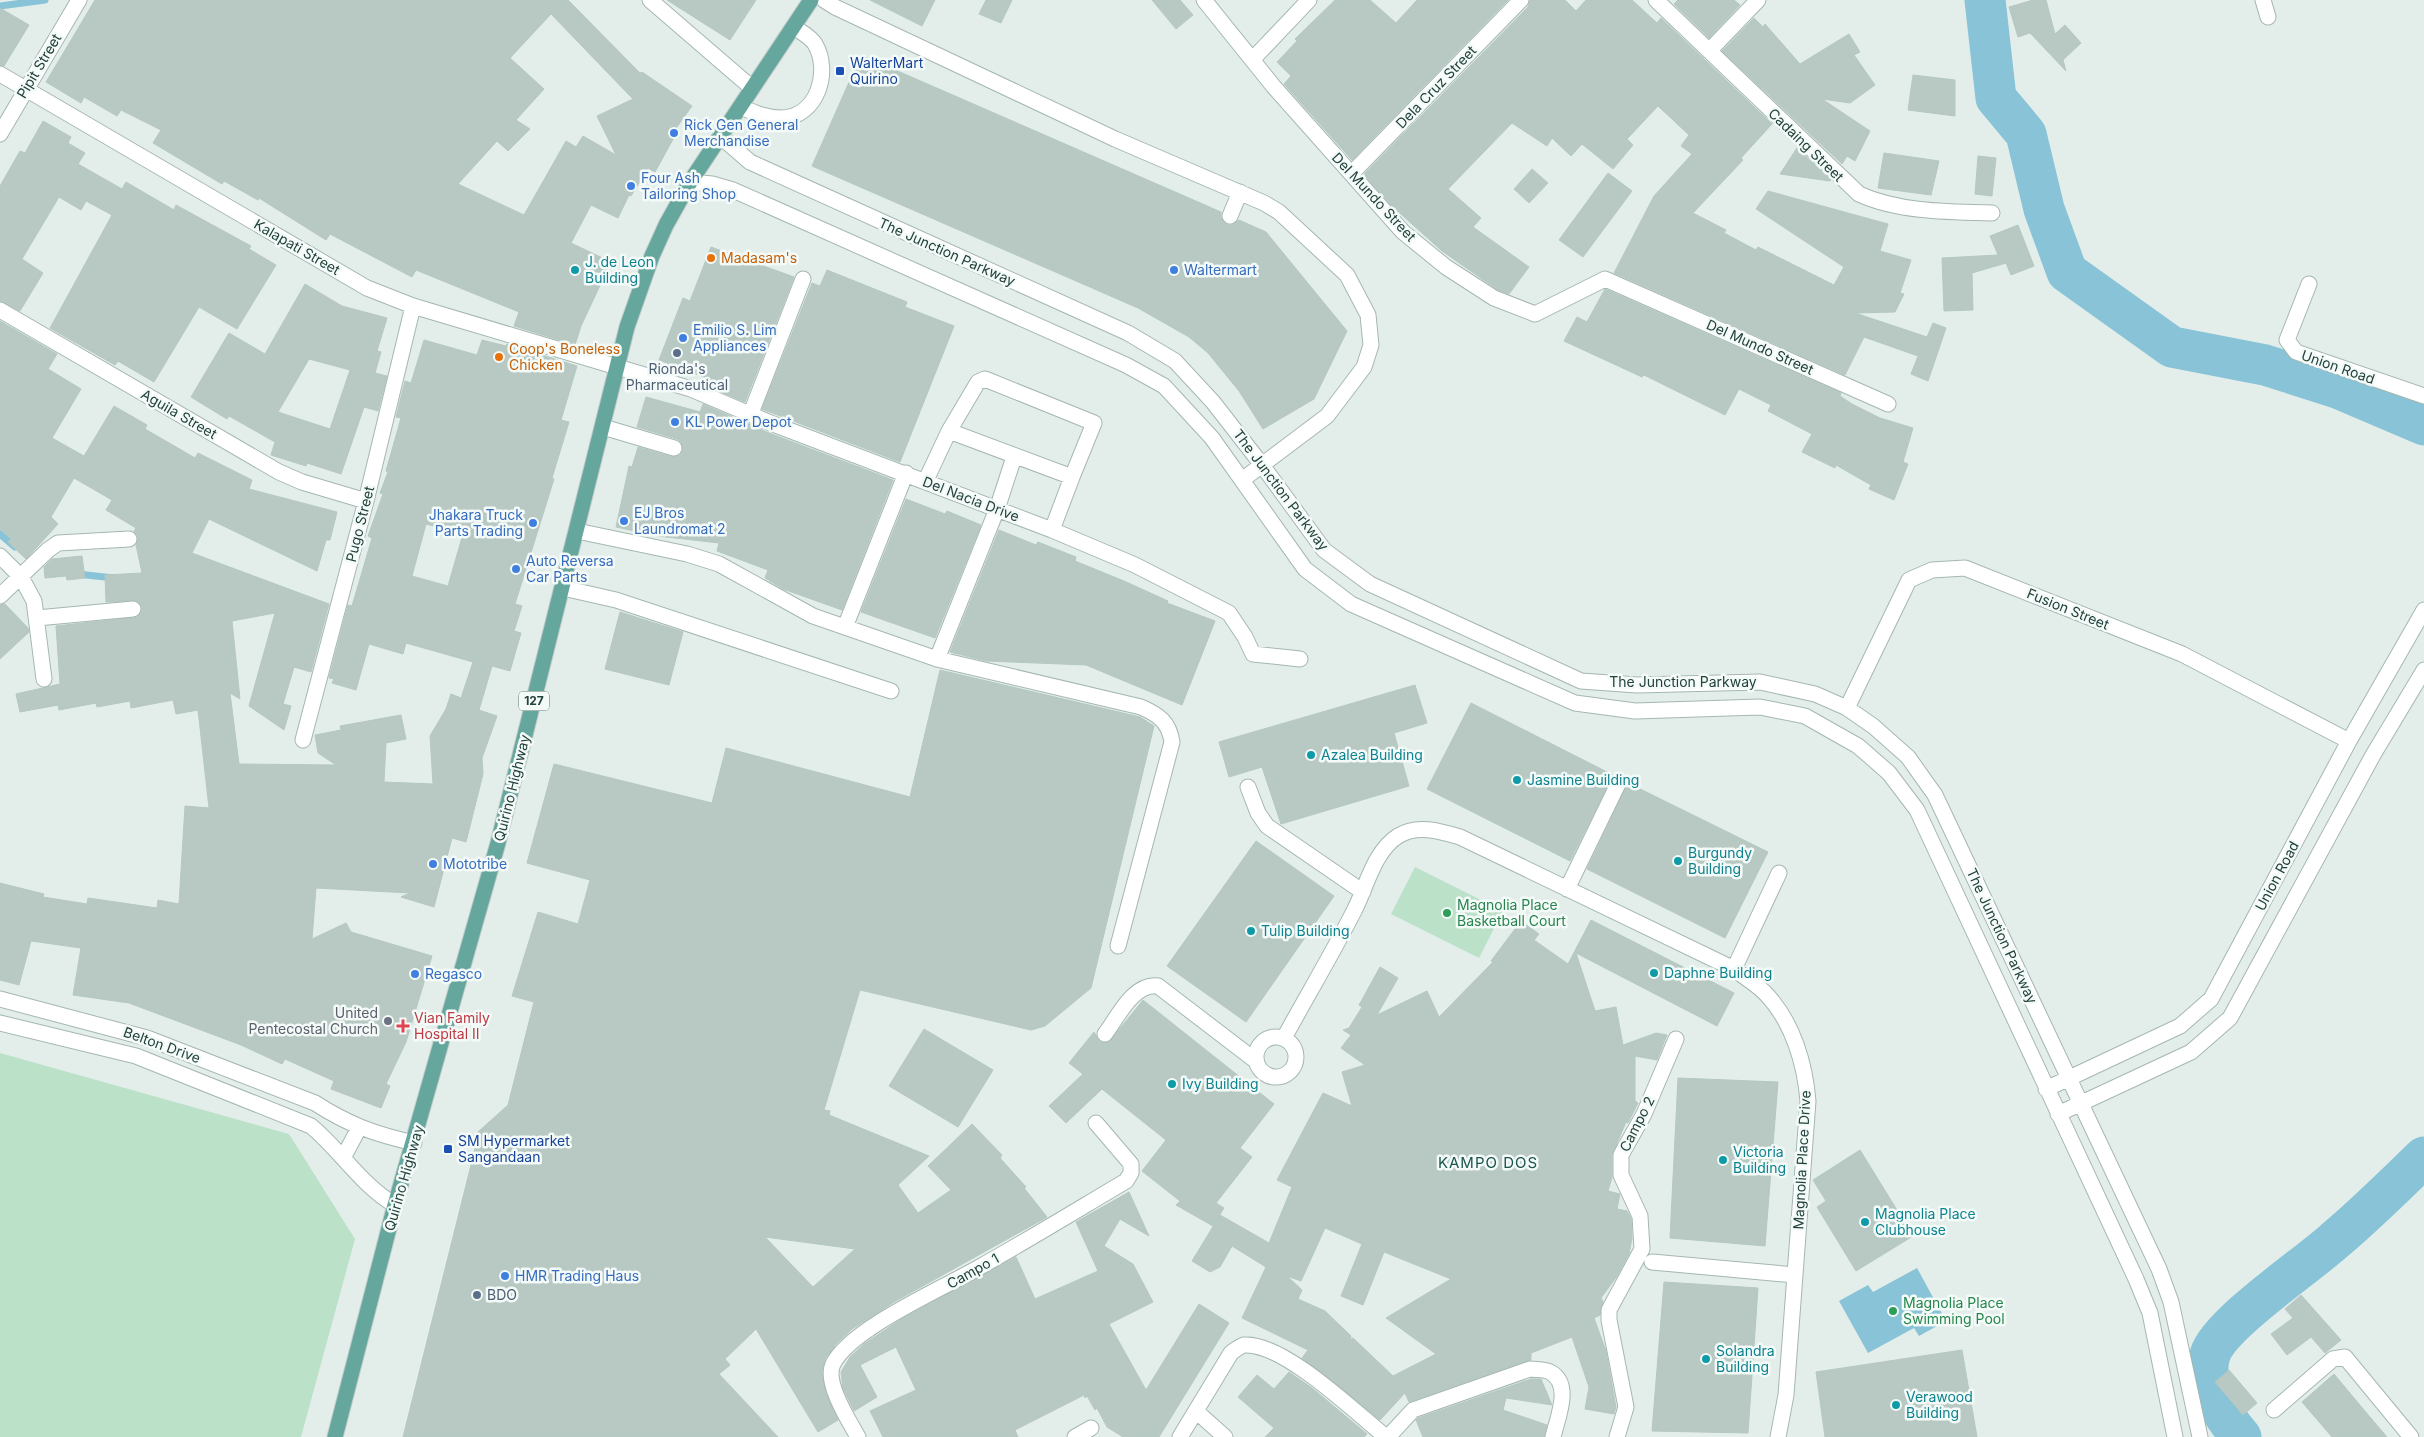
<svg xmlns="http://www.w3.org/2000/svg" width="2424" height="1437" viewBox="0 0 2424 1437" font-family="Inter,sans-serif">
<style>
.green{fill:#bbe1c9}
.water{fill:#88c3d7}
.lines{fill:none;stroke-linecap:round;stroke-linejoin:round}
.stream{stroke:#88c3d7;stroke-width:7}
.river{stroke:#88c3d7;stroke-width:41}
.building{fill:#b8c9c4;stroke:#b5c8c2;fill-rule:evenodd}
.minor-casing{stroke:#a5b7b2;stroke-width:17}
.major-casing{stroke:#c1cac8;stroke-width:17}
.minor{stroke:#fff;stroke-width:15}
.major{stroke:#65a79c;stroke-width:15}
.transit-dot{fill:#1a4fb4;stroke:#f4faf8;stroke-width:2}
.shop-dot{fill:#3f7fe0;stroke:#f4faf8;stroke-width:2}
.food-dot{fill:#e8710a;stroke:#f4faf8;stroke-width:2}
.culture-dot{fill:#0f9aa8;stroke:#f4faf8;stroke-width:2}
.service-dot{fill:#5c6f8a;stroke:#f4faf8;stroke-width:2}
.leisure-dot{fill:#2e9e5b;stroke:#f4faf8;stroke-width:2}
.worship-dot{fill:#6b7280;stroke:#f4faf8;stroke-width:2}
.health-dot{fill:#e0444e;stroke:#f4faf8;stroke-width:2}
.labels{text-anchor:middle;stroke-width:5;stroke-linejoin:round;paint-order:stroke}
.shield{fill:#f4faf8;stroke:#607874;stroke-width:1}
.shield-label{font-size:12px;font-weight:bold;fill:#21413c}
.transit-label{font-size:14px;fill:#164399;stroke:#f4faf8;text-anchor:start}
.street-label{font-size:14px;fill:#21413c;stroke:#f4faf8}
.shop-label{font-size:14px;fill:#366cbe;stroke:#f4faf8;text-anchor:start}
.food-label{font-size:14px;fill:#c56008;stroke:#f4faf8;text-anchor:start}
.culture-label{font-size:14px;fill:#0d838f;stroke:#f4faf8;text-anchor:start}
.service-label{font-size:14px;fill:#4e5e75;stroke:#f4faf8}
.leisure-label{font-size:14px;fill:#27864d;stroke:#f4faf8;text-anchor:start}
.worship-label{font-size:14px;fill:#5b616d;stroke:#f4faf8;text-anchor:end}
.health-label{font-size:14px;fill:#be3a42;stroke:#f4faf8;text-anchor:start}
.neighbourhood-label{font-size:15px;letter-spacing:1px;fill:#1b554c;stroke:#f4faf8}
</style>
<rect width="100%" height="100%" fill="#e3eeea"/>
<!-- green -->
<path class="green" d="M1415 867 1503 911 1479 958 1391 914Z
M0 1053 289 1134 355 1239 301 1437H0Z"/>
<!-- water -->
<path class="water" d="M1917 1268 1946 1321 1919 1336 1914 1328 1868 1353 1839 1301 1868 1285 1873 1292Z"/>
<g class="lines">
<!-- stream -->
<path class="stream" d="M0 6 45 0
M0 534 15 547
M77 574 114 578"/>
<!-- river -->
<path class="river" d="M1985 0 1996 98 2026 134 2044 209 2067 272 2172 347 2265 365 2337 388 2424 425
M2241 1437C2223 1416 2201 1384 2210 1355 2219 1324 2308 1265 2335 1240 2366 1214 2395 1185 2424 1157"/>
</g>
<!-- building -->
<path class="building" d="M95 0H568L640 73 642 72 692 106 674 131 677 132 655 172 648 168 631 196 629 195 618 218 591 205 571 243 611 262 581 326 575 345 514 326 519 312 416 270 412 277 330 234 326 240 259 198 258 200 224 181 222 184 153 143 161 130 121 110 117 116 84 97 81 103 46 82ZM551 14 633 99 597 116 616 155 583 136 576 147 566 141 524 215 458 184 497 141 508 151 530 129 516 120 544 89 510 58Z
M667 0H756L730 40Z
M870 0H935L922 26Z
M986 0H1012L1001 23 979 14Z
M1152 0H1180L1193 15 1176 29Z
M1335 0H1370L1396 23 1417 0H1508L1352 160 1284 84 1291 76 1277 62 1297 41 1295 39Z
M1530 0H1565L1576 11 1586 0H1632L1657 23 1661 18 1772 124 1741 158 1743 160 1693 213 1726 230 1724 233 1756 250 1758 247 1834 285 1844 267 1756 209 1768 191 1888 224 1880 251 1911 260 1900 293 1904 294 1895 312 1855 313 1927 337 1933 323 1946 328 1928 381 1911 374 1918 356 1864 337 1845 375 1614 273 1654 196 1692 154 1681 146 1689 135 1658 106 1627 139 1633 145 1613 169 1582 144 1571 156 1552 138 1547 146 1512 123 1448 189 1481 218 1473 227 1529 267 1509 294 1498 290 1442 251 1392 206 1365 176V173L1528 7Z
M1678 0H1734L1740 5 1709 38 1674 4Z
M2033 0H2046L2055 34 2065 25 2081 43 2063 60 2066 71 2030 33 2018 37 2009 7Z
M0 8 29 25 4 66 0 65Z
M1754 18 1763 27 1765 24 1800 64 1849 34 1860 52 1854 55 1875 85 1850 103 1822 99 1870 131 1855 161 1847 156 1842 164 1722 51Z
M861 55 1221 212V218L1226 224 1232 225 1239 220 1266 232 1347 331 1314 399 1263 429 1239 391 1208 353 1189 337 1138 308 812 166Z
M1913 75 1955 80V116L1908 110Z
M43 121 71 137 68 143 85 153 78 164 122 189 126 182 174 210 176 205 251 246 249 249 276 265 237 329 199 307 154 382 118 361 115 365 50 328 112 215 86 201 81 210 59 197 22 259 43 273 20 311 0 301V186L20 151 25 153Z
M1797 148 1831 180 1830 181 1780 174Z
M1884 153 1939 161 1931 195 1878 188Z
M1978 156 1996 158 1992 196 1975 194Z
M1532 169 1548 183 1529 203 1514 189Z
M1608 173 1632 191 1583 257 1559 240Z
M2018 225 2034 266 2011 275 2006 263 1972 273 1973 310 1944 311 1942 258 1998 255 1990 236Z
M711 247 794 277 745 402 709 387 712 380 659 360 683 298 690 301Z
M827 270 907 302 905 307 954 326 900 462 762 409 812 283 820 286Z
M305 284 342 306 387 318 377 351 381 352 375 373 387 376 378 411 364 407 341 474 307 463 306 466 271 455 275 442 229 416 227 419 191 397 229 333 265 354ZM309 359 350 370 330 429 278 412Z
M1605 289 1841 393 1840 396 1852 404 1880 418 1913 428 1903 462 1908 464 1894 500 1869 489 1871 485 1836 465 1835 468 1802 452 1812 434 1768 411 1771 405 1739 389 1725 415 1644 375 1642 377 1564 341 1577 317 1587 322Z
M0 321 57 354 48 369 81 389 52 438 84 456 114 406 147 425 145 429 195 458 198 453 252 480 249 489 337 512 330 540H326L317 571 209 519 192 553 329 604 311 672 294 667 283 704 291 706 284 730 249 706 275 613 232 621 240 699 230 693 239 764 336 765 318 753 315 735 341 730 340 726 401 715 406 739 386 743 384 782 433 784 430 736 446 709 451 694 461 698 473 662 406 643 403 654 369 644 356 690 332 683 334 679 329 678 348 605 352 606 372 538 368 536 383 494 380 493 388 472 386 471 401 418 396 417 405 381 411 383 424 340 477 355 482 340 506 346 507 344 577 366 561 420 569 422 552 478 554 479 515 604 522 606 514 631 521 633 510 671 492 666 479 710 497 716 482 758 483 774 466 842 452 838 434 907 401 897 410 893 316 888 312 939 346 923 351 932 432 956 406 1042 386 1084 390 1086 381 1108 331 1089 334 1081 285 1059 282 1064 241 1045 129 1003 73 995 81 948 31 941 19 985 0 980V883L44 894 43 897 87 904 88 898 157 908 158 900 179 904 185 806 209 808 198 710 176 714 173 700 131 708 130 701 97 707 96 703 59 710 58 705 20 712 16 694 60 684 56 626 138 617 142 609 137 601 106 602 105 575 142 573 136 545 138 538 134 531 136 528 106 510 112 500 74 478 51 517 58 524 26 559 8 542 11 539 0 529ZM426 524 463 534 448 586 412 576Z
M646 397 700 412 703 404 769 433 893 480 842 610 783 589 765 578 768 570 717 551 719 543 658 536 616 527 629 466 632 467 638 447 672 457 680 455 683 450 681 442 677 439 637 427Z
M906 499 945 514 947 511 981 525 935 638 861 612Z
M999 530 1036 545 1038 542 1076 557 1075 561 1124 581 1168 601 1167 603 1215 621 1182 705 1086 665 986 661 950 652Z
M82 556 85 578 67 580 66 576 45 578 44 567 52 559Z
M5 604 28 628 29 632 0 659V605Z
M620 612 683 632 669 685 605 669Z
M940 670 1140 717 1154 726 1091 988 1045 1026 1031 1030 860 990 824 1110 830 1111 829 1115 929 1156 898 1185 918 1213 951 1190 928 1166 972 1124 1002 1155 1000 1158 1026 1187 1024 1188 1047 1217 894 1302 852 1329 836 1344 825 1359 822 1372 826 1393 838 1420 818 1432 756 1329 725 1359 730 1365 719 1374 778 1437H403L475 1149 468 1141 508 1105 534 1002 512 996 538 912 578 924 590 880 527 863 554 764 712 803 726 748 910 797ZM765 1237 855 1249 813 1287Z
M1415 685 1427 723 1394 733 1409 786 1281 824 1262 767 1229 777 1219 742Z
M1471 703 1613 775 1570 861 1427 789Z
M1628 783 1768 852 1725 938 1587 869Z
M1256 841 1334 896 1246 1022 1167 966Z
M1591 920 1734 993 1717 1026 1576 953 1595 1011 1616 1007 1623 1045 1656 1033 1667 1035 1657 1060 1635 1056V1101L1638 1103 1628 1123 1626 1122 1612 1155V1177L1608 1191 1620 1194 1617 1209 1627 1211 1631 1218 1632 1238 1629 1254 1617 1276 1601 1298 1603 1302 1600 1315 1594 1318 1606 1351 1616 1407 1614 1414 1585 1409 1589 1387 1572 1337 1531 1353V1360L1409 1402 1405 1393 1380 1420 1302 1358 1308 1350 1242 1318 1266 1267 1232 1246 1220 1267 1210 1272 1192 1261 1220 1215 1269 1243 1292 1187 1277 1180 1323 1093 1352 1106 1342 1072 1365 1065 1341 1048 1351 1035 1343 1030 1349 1028 1362 1007 1359 1005 1380 967 1398 978 1377 1015 1427 991 1439 1017 1493 962 1491 961 1521 921 1539 934 1534 940 1568 964ZM1325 1228 1362 1244 1341 1296 1363 1305 1384 1252 1451 1279 1386 1318 1436 1354 1393 1376 1353 1338 1350 1340 1351 1336 1325 1311 1298 1299 1302 1290 1287 1276 1301 1281Z
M1143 1000 1274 1104 1240 1148 1252 1157 1216 1203 1224 1208 1213 1226 1176 1205 1180 1201 1142 1171 1166 1140 1102 1089 1066 1123 1049 1106 1083 1074 1069 1063 1094 1032 1100 1042H1109Z
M924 1029 993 1070 958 1127 889 1086Z
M1678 1078 1778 1082 1765 1246 1670 1238Z
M1860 1150 1913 1236 1856 1271 1817 1207 1826 1201 1813 1180Z
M1129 1192 1149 1236 1120 1219 1104 1246 1133 1264 1153 1302 1109 1324 1146 1390 1199 1304 1229 1323 1159 1437H1123L1107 1427 1097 1408 1095 1410 1087 1396 1085 1398 1084 1395 1015 1430 1018 1437H883L870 1411 916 1390 896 1347 860 1365 877 1397 854 1411 843 1388 841 1372 850 1357 864 1344 903 1318 1016 1257 1035 1299 1098 1271 1076 1222Z
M1664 1282 1758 1288 1748 1433 1652 1431Z
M2301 1295 2341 1340 2325 1353 2311 1337 2287 1355 2271 1334 2293 1318 2285 1309Z
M1962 1350 1977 1437H1825L1816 1372Z
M2229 1370 2257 1403 2243 1415 2215 1382Z
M1289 1372 1312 1388 1367 1434 1364 1437H1265L1274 1428 1238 1397 1257 1375 1274 1389Z
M2334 1374 2364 1410 2387 1437H2332L2302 1402Z
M1531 1379H1541L1552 1405 1506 1398 1503 1410 1547 1425 1544 1437H1423L1416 1420 1418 1418Z"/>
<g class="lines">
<defs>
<path id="minor" d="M650 0 752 88
M824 0 835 7 1115 139 1264 203 1279 212 1347 275 1368 315 1371 345 1364 367 1327 416 1242 480
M1204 0 1274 87 1403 232 1446 267 1494 298 1535 314 1605 279 1888 404
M1656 0 1859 194C1898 212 1949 212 1992 213
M2263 0 2268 17
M1709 51 1758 0
M1252 60 1309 0
M0 74 367 288 413 306 691 389 773 424 1052 530 1135 565 1229 613 1245 637 1253 654 1300 659
M741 107C755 113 766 118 781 118 818 117 831 71 815 44 811 37 801 32 794 27
M0 134 79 0
M720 136 750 162 1128 333 1175 361 1213 402 1262 465 1324 550 1370 584 1581 681 1637 685 1760 682 1815 694 1847 708 1873 726 1908 757 1935 795 2159 1269 2171 1302 2200 1437
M1351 174 1521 0
M690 182 712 184 733 190 1126 365 1164 386 1212 438 1305 569 1351 604 1575 703 1635 711 1760 707 1805 716 1858 746 1889 773 1917 810 2136 1279 2150 1313 2175 1437
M1230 216 1240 192
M2309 284 2287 340 2296 352 2424 396
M0 310 279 472 302 482 366 501
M751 413 803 279
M603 427 674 448
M949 431 978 382 985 379 1094 423 1072 477
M926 480 949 431 1072 477 1052 530
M577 531 687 554 719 564 813 616 937 659 1141 707C1159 715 1169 722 1172 742L1118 946
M0 556 21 577 34 601 44 679
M563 588 616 600 891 691
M0 596 48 550 58 543 129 539
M37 618 133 609
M845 627 906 473
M937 659 997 509 1014 457
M1847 708 1909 580 1932 570 1965 568 2182 654 2349 741
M303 740 366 501 413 306
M1248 787 1258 813 1267 826 1363 892
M1567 889 1619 782
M1734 969 1779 873
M0 999 147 1038 315 1103C349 1125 375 1134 414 1143
M0 1023 136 1056 311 1126C341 1151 361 1185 395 1205
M1105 1034C1118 1017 1133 983 1158 986L1256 1061
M1256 1057a20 20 0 1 1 40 0a20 20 0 1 1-40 0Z
M1284 1038C1307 996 1332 954 1354 911 1366 888 1374 851 1398 836 1417 824 1440 831 1460 837L1734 969C1744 977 1758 985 1767 995 1793 1023 1805 1064 1808 1101L1786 1395 1778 1437
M2046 1089 2180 1026 2211 999 2349 741 2424 610
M2058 1114 2191 1052 2230 1018 2373 755 2424 670
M343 1158 359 1128
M1652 1262 1795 1275
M2274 1410 2333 1359 2345 1357 2411 1437
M1196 1411 1225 1437
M858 1437C849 1421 824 1382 833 1364 850 1329 943 1288 978 1268 1028 1240 1077 1210 1126 1181L1131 1173V1164L1096 1123
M1075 1437 1091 1428
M1180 1437 1231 1353C1235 1350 1240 1346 1244 1345 1283 1342 1355 1412 1386 1437
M1388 1437 1413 1410 1530 1369C1536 1370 1545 1369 1550 1372 1573 1384 1557 1419 1553 1437
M1617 1437 1626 1407 1609 1320V1310L1642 1249 1640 1216 1621 1175V1155L1644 1114 1676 1039"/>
<path id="major" d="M335 1437 395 1205 498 843 627 327 652 256 666 225 690 182 811 0"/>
</defs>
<!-- minor casing -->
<use href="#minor" class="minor-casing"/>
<!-- major casing -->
<use href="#major" class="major-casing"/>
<!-- minor -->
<use href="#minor" class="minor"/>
<!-- major -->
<use href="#major" class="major"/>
</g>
<!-- markers -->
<g class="transit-dot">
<rect x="835" y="66" width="10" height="10" rx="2.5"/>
<rect x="443" y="1144" width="10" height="10" rx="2.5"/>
</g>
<g class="shop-dot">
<circle cx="674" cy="133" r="5"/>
<circle cx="631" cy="186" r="5"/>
<circle cx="1174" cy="270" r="5"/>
<circle cx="683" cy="338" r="5"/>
<circle cx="675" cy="422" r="5"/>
<circle cx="624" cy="521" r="5"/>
<circle cx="533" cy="523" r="5"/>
<circle cx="516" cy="569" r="5"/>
<circle cx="433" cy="864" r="5"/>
<circle cx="415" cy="974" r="5"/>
<circle cx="505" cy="1276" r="5"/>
</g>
<g class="food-dot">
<circle cx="711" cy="258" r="5"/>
<circle cx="499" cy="357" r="5"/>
</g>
<g class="culture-dot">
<circle cx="575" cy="270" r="5"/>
<circle cx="1311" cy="755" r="5"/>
<circle cx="1517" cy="780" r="5"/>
<circle cx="1678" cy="861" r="5"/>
<circle cx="1251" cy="931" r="5"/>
<circle cx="1654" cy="973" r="5"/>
<circle cx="1172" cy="1084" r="5"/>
<circle cx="1723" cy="1160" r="5"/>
<circle cx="1865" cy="1222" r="5"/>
<circle cx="1706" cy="1359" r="5"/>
<circle cx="1896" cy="1405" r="5"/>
</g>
<g class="service-dot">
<circle cx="677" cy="353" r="5"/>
<circle cx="477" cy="1295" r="5"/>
</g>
<g class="leisure-dot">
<circle cx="1447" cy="913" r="5"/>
<circle cx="1893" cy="1311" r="5"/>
</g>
<circle class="worship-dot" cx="388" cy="1021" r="5"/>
<path class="health-dot" d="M400.5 1018.5h5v5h5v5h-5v5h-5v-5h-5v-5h5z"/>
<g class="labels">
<!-- shield labels -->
<rect class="shield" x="519" y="691.5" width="30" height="19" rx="4"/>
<g class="shield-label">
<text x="534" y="705">127</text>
</g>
<!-- transit labels -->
<g class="transit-label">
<text x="850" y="68">WalterMart<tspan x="850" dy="16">Quirino</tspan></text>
<text x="458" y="1146">SM Hypermarket<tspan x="458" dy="16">Sangandaan</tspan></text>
</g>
<!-- street labels -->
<g class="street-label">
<text transform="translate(39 66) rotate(-59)" y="5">Pipit Street</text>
<text transform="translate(1436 87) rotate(-46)" y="5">Dela Cruz Street</text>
<text transform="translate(1806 145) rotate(44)" y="5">Cadaing Street</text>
<text transform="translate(1374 197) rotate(47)" y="5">Del Mundo Street</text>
<text transform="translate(297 247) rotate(30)" y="5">Kalapati Street</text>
<text transform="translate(947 252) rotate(24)" y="5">The Junction Parkway</text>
<text transform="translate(1760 347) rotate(24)" y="5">Del Mundo Street</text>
<text transform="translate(2338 367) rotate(19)" y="5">Union Road</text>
<text transform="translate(179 414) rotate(30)" y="5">Aguila Street</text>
<text transform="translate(1281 490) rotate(53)" y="5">The Junction Parkway</text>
<text transform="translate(971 499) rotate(21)" y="5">Del Nacia Drive</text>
<text transform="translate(360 524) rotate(-76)" y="5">Pugo Street</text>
<text transform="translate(2068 609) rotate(22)" y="5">Fusion Street</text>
<text x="1683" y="687">The Junction Parkway</text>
<text transform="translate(512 788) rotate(-76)" y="5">Quirino Highway</text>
<text transform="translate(2277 876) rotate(-62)" y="5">Union Road</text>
<text transform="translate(2002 936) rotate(65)" y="5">The Junction Parkway</text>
<text transform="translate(162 1045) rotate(20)" y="5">Belton Drive</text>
<text transform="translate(1637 1124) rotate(-63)" y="5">Campo 2</text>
<text transform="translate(1802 1160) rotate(-87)" y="5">Magnolia Place Drive</text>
<text transform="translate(404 1178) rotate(-74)" y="5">Quirino Highway</text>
<text transform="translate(973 1271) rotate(-29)" y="5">Campo 1</text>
</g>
<!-- shop labels -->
<g class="shop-label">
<text x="684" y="130">Rick Gen General<tspan x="684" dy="16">Merchandise</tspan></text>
<text x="641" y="183">Four Ash<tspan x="641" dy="16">Tailoring Shop</tspan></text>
<text x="1184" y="275">Waltermart</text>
<text x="693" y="335">Emilio S. Lim<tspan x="693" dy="16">Appliances</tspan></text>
<text x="685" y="427">KL Power Depot</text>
<text x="634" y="518">EJ Bros<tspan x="634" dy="16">Laundromat 2</tspan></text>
<text x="523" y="520" text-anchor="end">Jhakara Truck<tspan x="523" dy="16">Parts Trading</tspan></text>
<text x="526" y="566">Auto Reversa<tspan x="526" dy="16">Car Parts</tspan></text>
<text x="443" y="869">Mototribe</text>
<text x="425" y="979">Regasco</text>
<text x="515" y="1281">HMR Trading Haus</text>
</g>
<!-- food labels -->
<g class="food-label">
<text x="721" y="263">Madasam's</text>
<text x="509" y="354">Coop's Boneless<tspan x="509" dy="16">Chicken</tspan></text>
</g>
<!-- culture labels -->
<g class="culture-label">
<text x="585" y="267">J. de Leon<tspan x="585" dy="16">Building</tspan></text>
<text x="1321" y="760">Azalea Building</text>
<text x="1527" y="785">Jasmine Building</text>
<text x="1688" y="858">Burgundy<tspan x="1688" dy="16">Building</tspan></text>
<text x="1261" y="936">Tulip Building</text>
<text x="1664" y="978">Daphne Building</text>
<text x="1182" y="1089">Ivy Building</text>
<text x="1733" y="1157">Victoria<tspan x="1733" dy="16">Building</tspan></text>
<text x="1875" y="1219">Magnolia Place<tspan x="1875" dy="16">Clubhouse</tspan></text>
<text x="1716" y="1356">Solandra<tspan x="1716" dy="16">Building</tspan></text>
<text x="1906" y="1402">Verawood<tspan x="1906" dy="16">Building</tspan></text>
</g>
<!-- service labels -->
<g class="service-label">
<text x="677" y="374">Rionda's<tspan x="677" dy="16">Pharmaceutical</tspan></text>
<text x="487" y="1300" text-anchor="start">BDO</text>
</g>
<!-- leisure labels -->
<g class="leisure-label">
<text x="1457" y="910">Magnolia Place<tspan x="1457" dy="16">Basketball Court</tspan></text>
<text x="1903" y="1308">Magnolia Place<tspan x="1903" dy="16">Swimming Pool</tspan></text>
</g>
<!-- worship labels -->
<g class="worship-label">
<text x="378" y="1018">United<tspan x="378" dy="16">Pentecostal Church</tspan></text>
</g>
<!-- health labels -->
<g class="health-label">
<text x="414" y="1023">Vian Family<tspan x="414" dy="16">Hospital II</tspan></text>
</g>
<!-- neighbourhood labels -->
<g class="neighbourhood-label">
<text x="1488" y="1168">KAMPO DOS</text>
</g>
</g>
</svg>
